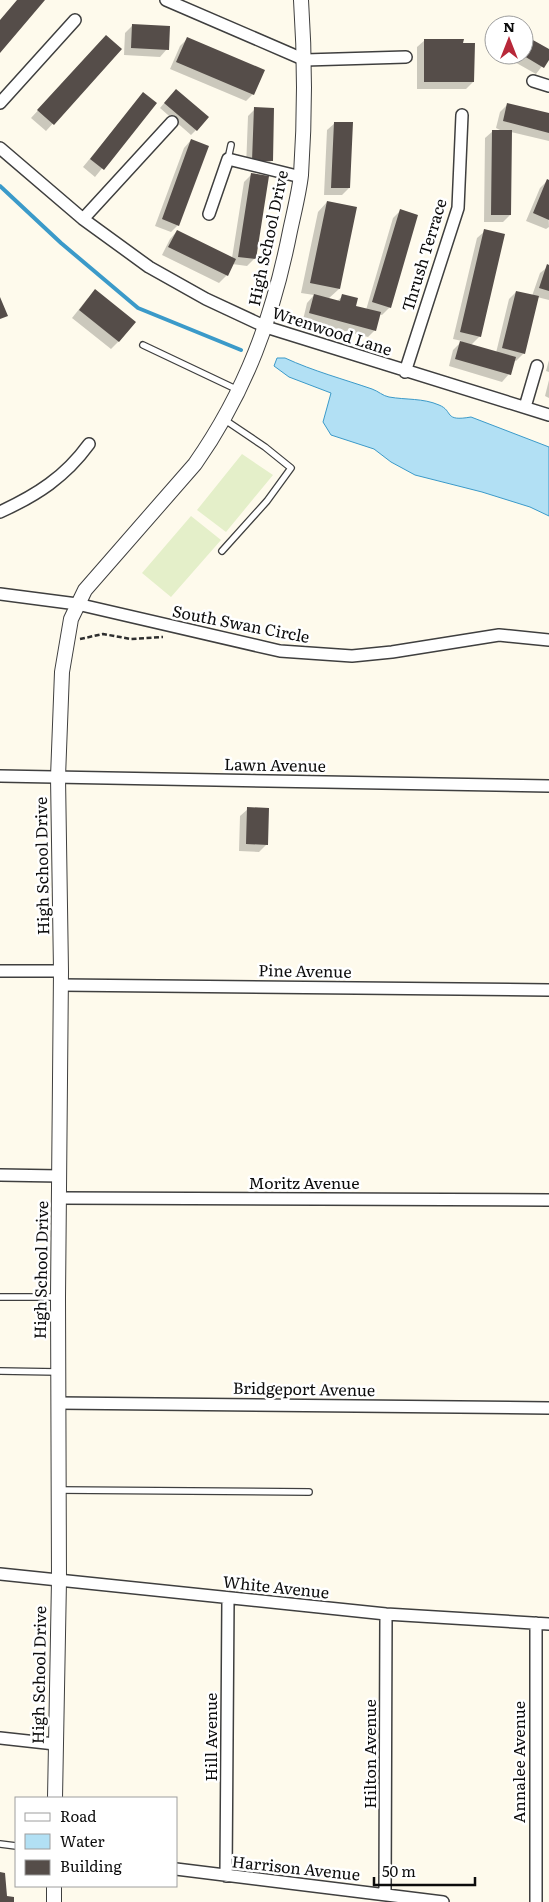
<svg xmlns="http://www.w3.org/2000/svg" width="549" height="1902" viewBox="0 0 549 1902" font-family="Literata,serif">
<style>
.pitch{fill:#e4efc9}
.water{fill:#b2e0f4;stroke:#3b9ac9}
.shadow{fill:#0003}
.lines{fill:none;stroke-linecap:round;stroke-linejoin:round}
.stream{stroke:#3b9ac9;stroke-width:4}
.building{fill:#554d49}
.service-casing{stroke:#3f3f3f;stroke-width:8}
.minor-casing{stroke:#3f3f3f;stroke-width:14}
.tertiary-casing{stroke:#3f3f3f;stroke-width:16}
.path{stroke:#2e2e2e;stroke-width:2.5;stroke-dasharray:5 2.5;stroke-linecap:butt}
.service{stroke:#fff;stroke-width:5.5}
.minor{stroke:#fff;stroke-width:11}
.tertiary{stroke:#fff;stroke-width:14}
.labels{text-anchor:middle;stroke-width:5;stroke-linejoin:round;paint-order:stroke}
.street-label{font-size:16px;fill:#0c0c0c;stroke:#fff}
</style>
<rect width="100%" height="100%" fill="#fefaec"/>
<!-- pitch -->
<path class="pitch" d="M242 454 273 475 226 532 197 510Z
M191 516 221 540 171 597 142 573Z"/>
<!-- water -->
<path class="water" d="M277 358H285C313 371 343 379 372 389 378 391 383 396 389 397 406 400 423 398 439 405 454 411 443 422 471 417L549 447V516L530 507 482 492 415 475 391 462 374 449 331 435 323 422 331 393 289 377 274 366Z"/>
<!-- shadow -->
<path class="shadow" d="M133 25 167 49 160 57 124 55 125 33Z
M524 36 549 50V57L536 74 502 55H524Z
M187 39 253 94 246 101 170 69 180 46Z
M425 40 473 82 466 89H417V47Z
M99 44 121 49 46 131 31 118Z
M143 94 155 103 95 177 83 167Z
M171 95 196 130 191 135 160 108Z
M508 104 549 115V141L511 132 510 215 503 222H484L485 138 493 131H502L496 128 500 112Z
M255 109 271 161 264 168H246L248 116Z
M335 123 349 188 342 195H324L327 130Z
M191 140 178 225 171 232 155 226 184 148Z
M252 174 254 259 247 266 232 264 227 275 219 283 162 255 170 239 177 231 232 258 244 182Z
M547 181 549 227 546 229 526 221 540 188Z
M327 202 339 289 328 299 337 301 343 296 355 307 366 310 393 218 400 211 390 307 382 315 379 314 375 330 368 337 303 320 307 303 314 295 301 293 318 212Z
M485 231 480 336 471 345 496 353 509 299 516 292 532 296 540 273 549 266V300L537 297 524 353 516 361 514 360 509 374 502 382 449 366 453 350 462 341 453 339 477 238Z
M88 298 119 341 111 349 72 318Z
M549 360V372L546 371Z
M549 380V398L545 396Z
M248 809 267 844 259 852 239 851 240 816Z"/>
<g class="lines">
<!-- stream -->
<path class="stream" d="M0 186 61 243 138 308 241 350"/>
</g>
<!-- building -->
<path class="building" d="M17 0H45L0 53V20Z
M132 24 170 26 169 50 131 48Z
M106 35 122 49 54 125 37 110Z
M524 35 549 49V60L544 68 524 56Z
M187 37 265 70 254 95 176 62Z
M424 39H464L463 43H475L474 82H424Z
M176 89 209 117 197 131 164 103Z
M143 92 157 103 104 170 90 159Z
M507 103 549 113V133L503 121Z
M254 107 274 108 273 161H252Z
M334 122H353L350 188H331Z
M492 130H512L511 215H491Z
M191 139 209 146 179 226 162 219Z
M251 173 269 176 256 259 238 257Z
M547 179 549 180V220L533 213Z
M327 201 357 207 340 289 310 283Z
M400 209 418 215 391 308 372 302Z
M484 229 505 234 481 337 460 332Z
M177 230 236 259 228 276 168 247Z
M547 264 549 265V291L539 288Z
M95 289 136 322 119 342 79 310Z
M516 291 539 296 525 354 502 348Z
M314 294 340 301 342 294 358 298 356 306 381 312 376 331 309 313Z
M0 297 8 316 0 319Z
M460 341 516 357 511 375 455 359Z
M247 807 269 808 268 845 246 844Z
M0 1872 5 1873 7 1896 14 1897V1902H0Z"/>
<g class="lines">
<defs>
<path id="service" d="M228 159 231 145
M143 345 238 390
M222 551 267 501 291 468 265 447 225 420
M0 1297H58
M0 1371 58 1372
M59 1490 309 1492
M0 1844 16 1846"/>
<path id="minor" d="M166 0 305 60 406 57
M533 81 549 86
M0 103 75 20
M0 148 83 219 149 267 206 299 266 327 549 415
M209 214 228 159 301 177
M83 219 172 122
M405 372 458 208 462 115
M525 407 537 366
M0 512C37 495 65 477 89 444
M0 594 77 604 280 651 352 656 392 652 499 635 549 640
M0 776 549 786
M0 971H61
M61 985 549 990
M0 1175 60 1176
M60 1198 549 1200
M58 1403 549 1408
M0 1574 386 1614 549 1624
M0 1738 55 1744
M176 1869 443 1902
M226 1876 228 1599
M385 1894 386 1614
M536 1902V1623"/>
<path id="tertiary" d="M55 1798 59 1580 58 1297 61 971 58 777 62 672 71 619 85 590 195 464C246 391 273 317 290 231 294 212 299 193 301 175 305 116 305 58 301 0
M54 1902V1886"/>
</defs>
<!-- service casing -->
<use href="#service" class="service-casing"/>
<!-- minor casing -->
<use href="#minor" class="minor-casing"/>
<!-- tertiary casing -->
<use href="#tertiary" class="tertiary-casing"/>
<!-- path -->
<path class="path" d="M80 639 103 634 131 639 163 637"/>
<!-- service -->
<use href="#service" class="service"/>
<!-- minor -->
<use href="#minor" class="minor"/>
<!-- tertiary -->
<use href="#tertiary" class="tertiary"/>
</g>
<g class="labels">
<!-- street labels -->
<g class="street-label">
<text transform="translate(268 238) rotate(-78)" y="6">High School Drive</text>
<text transform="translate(424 255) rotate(-73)" y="6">Thrush Terrace</text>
<text transform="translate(332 331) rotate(18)" y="6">Wrenwood Lane</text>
<text transform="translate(241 624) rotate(11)" y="6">South Swan Circle</text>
<text transform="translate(275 765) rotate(1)" y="6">Lawn Avenue</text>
<text transform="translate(42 866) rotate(-91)" y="6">High School Drive</text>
<text transform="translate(305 971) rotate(1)" y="6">Pine Avenue</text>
<text x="304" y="1189">Moritz Avenue</text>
<text transform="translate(41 1270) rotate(-89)" y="6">High School Drive</text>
<text transform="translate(304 1389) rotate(1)" y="6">Bridgeport Avenue</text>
<text transform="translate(276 1587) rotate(6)" y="6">White Avenue</text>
<text transform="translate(39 1675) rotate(-89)" y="6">High School Drive</text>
<text transform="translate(211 1737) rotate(-90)" y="6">Hill Avenue</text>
<text transform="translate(370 1754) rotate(-90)" y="6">Hilton Avenue</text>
<text transform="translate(519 1762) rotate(-90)" y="6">Annalee Avenue</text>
<text transform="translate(296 1868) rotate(6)" y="6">Harrison Avenue</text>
</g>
</g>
<!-- legend -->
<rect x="15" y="1797" width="162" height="90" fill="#ffffff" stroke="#9e9e9e"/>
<rect x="25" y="1813" width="25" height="8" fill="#ffffff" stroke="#9e9e9e"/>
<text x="60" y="1822" font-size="15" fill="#0c0c0c">Road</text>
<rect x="25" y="1834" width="25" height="15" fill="#b2e0f4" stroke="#9e9e9e"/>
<text x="60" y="1847" font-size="15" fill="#0c0c0c">Water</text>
<rect x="25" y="1860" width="25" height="15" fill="#554d49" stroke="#9e9e9e"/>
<text x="60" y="1872" font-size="15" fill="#0c0c0c">Building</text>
<!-- north arrow -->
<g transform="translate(509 40)"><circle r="24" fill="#ffffff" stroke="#9e9e9e"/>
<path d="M0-4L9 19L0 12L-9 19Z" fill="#b82839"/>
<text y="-8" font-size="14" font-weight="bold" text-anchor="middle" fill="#0c0c0c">N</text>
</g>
<!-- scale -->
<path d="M374 1877v8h101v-8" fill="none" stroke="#0c0c0c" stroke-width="2.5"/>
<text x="382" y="1877" font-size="15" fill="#0c0c0c" stroke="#ffffff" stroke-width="4" paint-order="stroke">50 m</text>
</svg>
